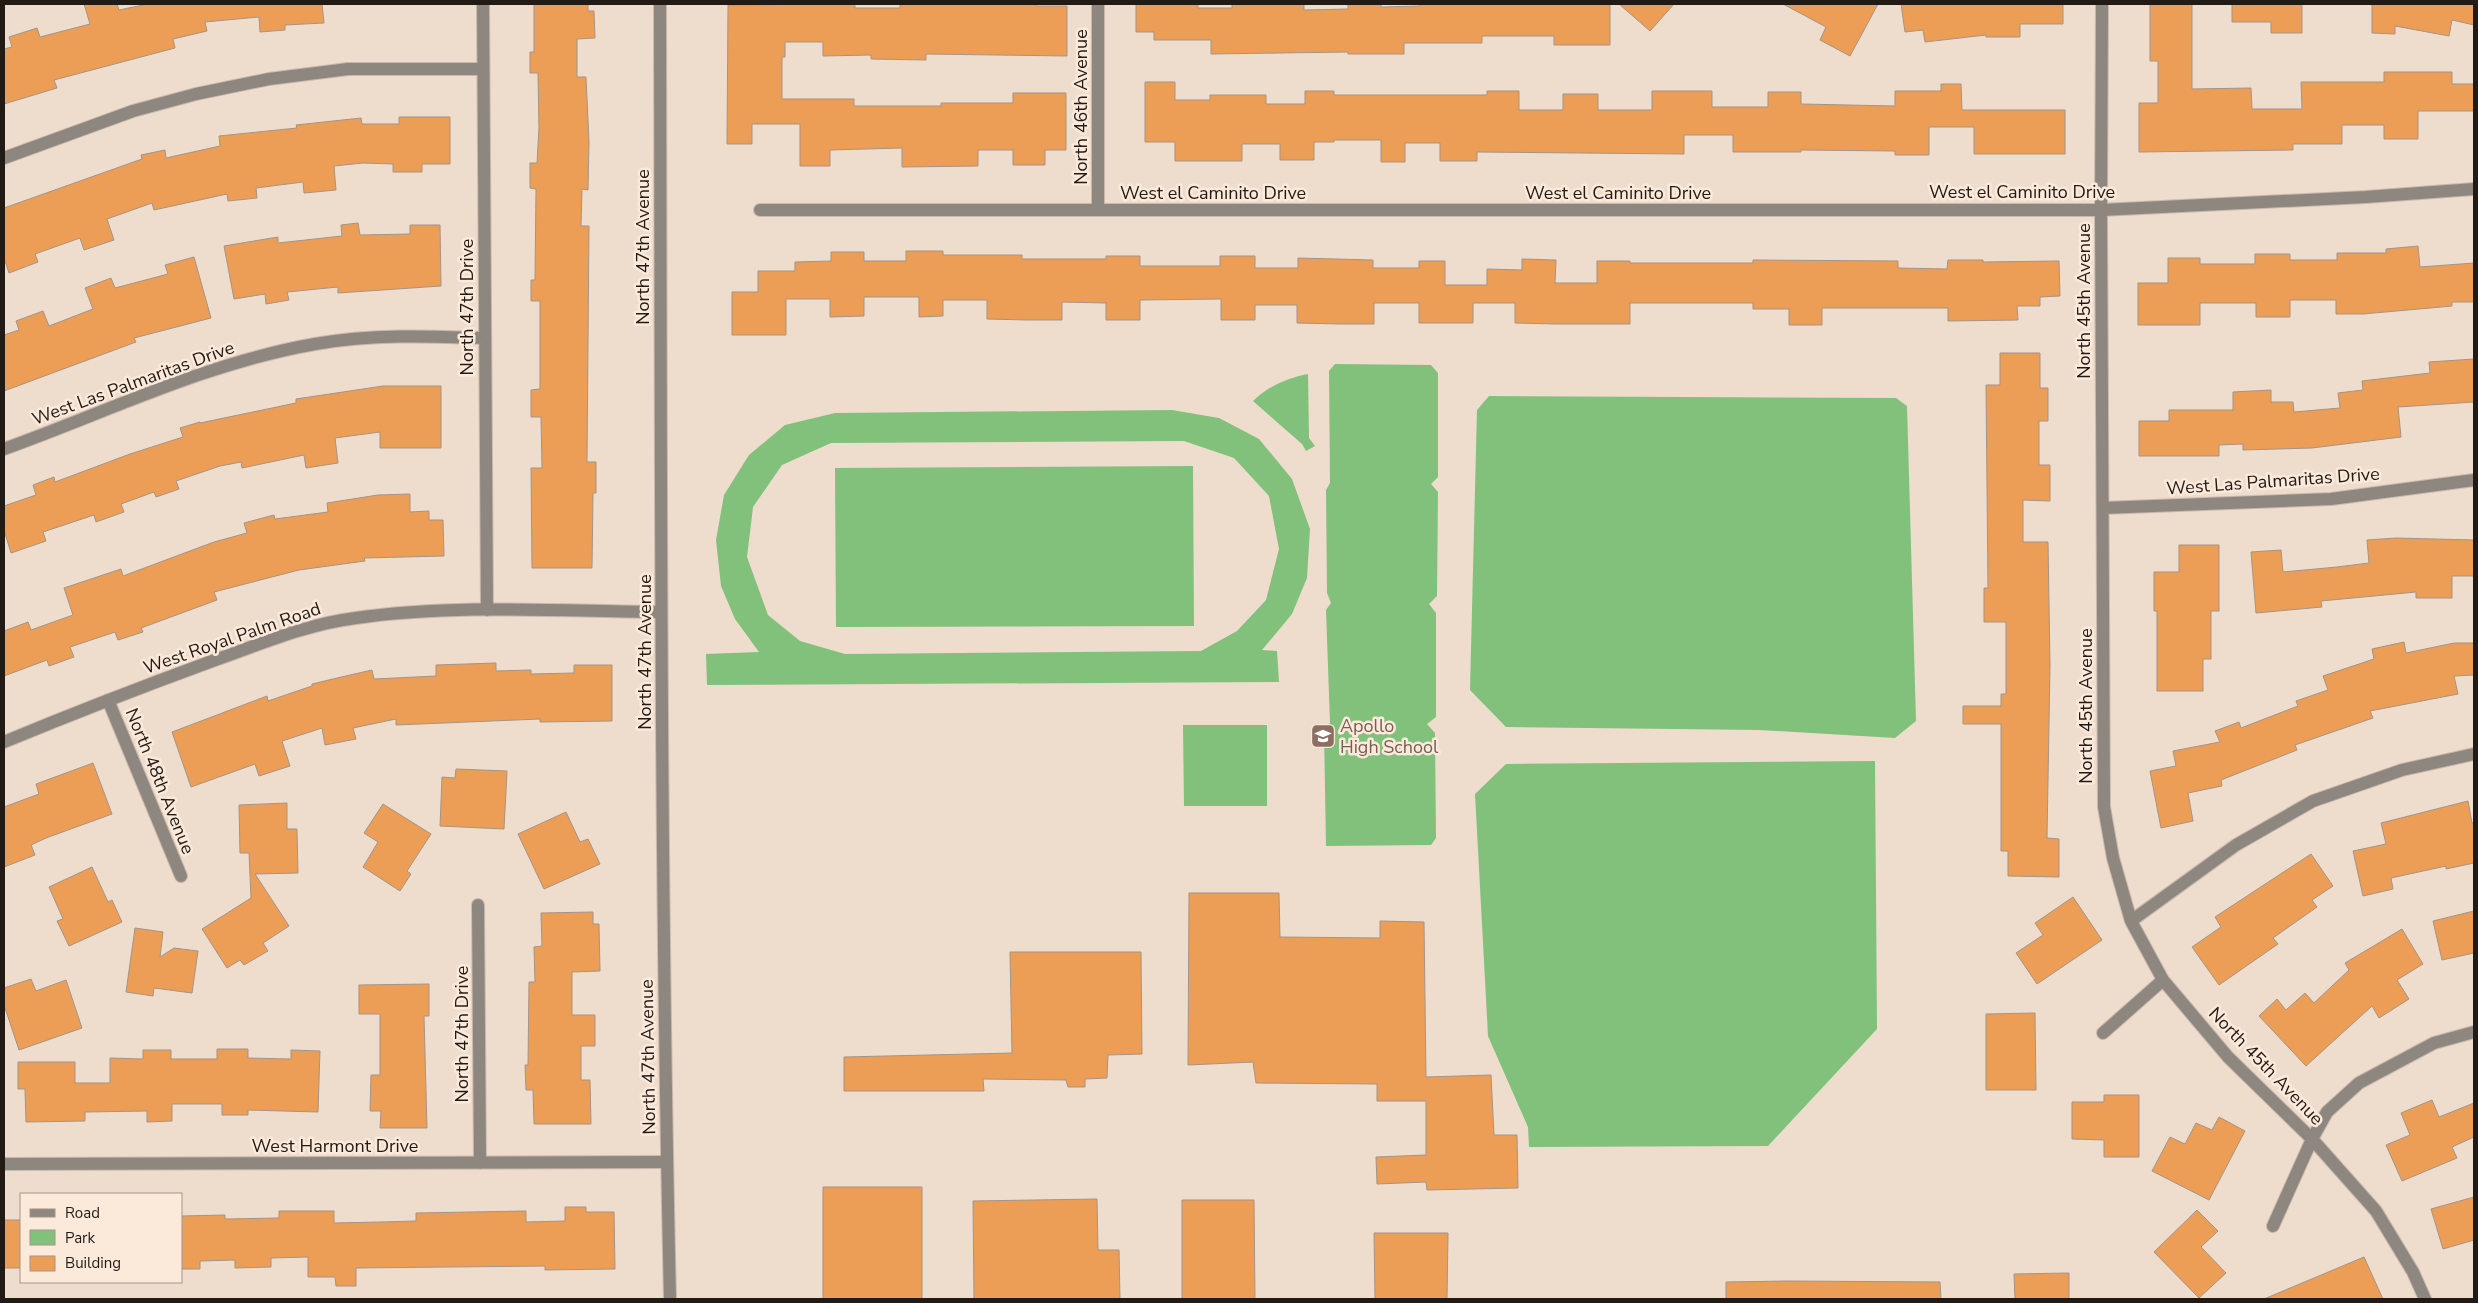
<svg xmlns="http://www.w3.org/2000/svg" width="2478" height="1303" viewBox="0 0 2478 1303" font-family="'Nunito Sans',sans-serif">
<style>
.green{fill:#81c17c;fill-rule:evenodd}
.building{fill:#ec9e57;stroke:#a59486}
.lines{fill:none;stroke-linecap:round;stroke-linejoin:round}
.minor-casing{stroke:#c9b9ac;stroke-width:14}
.tertiary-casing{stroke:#c9b9ac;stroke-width:14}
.minor{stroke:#8d8780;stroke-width:12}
.tertiary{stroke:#8d8780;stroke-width:12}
.labels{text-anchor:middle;stroke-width:5;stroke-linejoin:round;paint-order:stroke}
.street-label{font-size:18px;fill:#211a15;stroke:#fbe9da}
.education-label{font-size:18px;fill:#785e54;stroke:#fbe9da;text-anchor:start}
</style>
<rect width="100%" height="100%" fill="#eedccd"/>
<!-- green -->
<path class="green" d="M1335 364 1431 365 1438 373V477L1431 484 1438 492 1437 596 1429 604 1436 613V717L1427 724 1435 733 1436 838 1431 845 1326 846 1324 730 1330 723 1326 610 1331 603 1327 593 1326 490 1330 483 1329 371Z
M1308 374 1309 438 1315 446 1306 451 1302 444 1253 401C1268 386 1288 378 1308 374Z
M1489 396 1896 398 1907 406 1916 721 1895 738 1759 730 1506 727 1470 690 1477 410Z
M1172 410 1219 418 1259 439 1292 479 1310 529 1307 578 1292 614 1262 650 1277 651 1279 682 707 685 706 654 759 652 735 619 721 586 716 540 724 495 749 455 785 425 835 413ZM1184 441 1234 458 1269 496 1279 549 1266 600 1237 631 1201 651 845 654 800 641 768 615 747 557 753 507 782 465 831 443Z
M1193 466 1194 626 836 627 835 468Z
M1183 725H1267V806H1184Z
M1875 761 1877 1029 1768 1146 1529 1147 1528 1127 1488 1036 1475 794 1506 764Z"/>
<!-- building -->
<path class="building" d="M84 4H117L119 10 148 4H322L324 23 285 25V30L260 32 259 17 205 22 207 31 173 39 175 48 54 80 57 88 4 104V49L12 47 9 37 37 28 40 37 90 24Z
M534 4H588V11H594L595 38 577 39V77H586L589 142 588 190 582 189 581 226H589L587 462H596V493H593L592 568H532L531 468H542L541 417H531V390L540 389V301H531V280H535L536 189 530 188V163H537L539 128 538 73H530V52H534Z
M855 4V8H900V4H1036V6H1067V56L926 54V60L871 59V55L823 56V42H785V57H782V99H854V106H941V103H1013V93H1066V150H1045V165H1013V150H978V166L902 167V148L830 150V166H800V124H752V144H727L728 5Z
M1136 4H1198V8H1232V4H1304V10L1348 9V4H1381V7L1420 6V4H1610V45H1554V36H1482V43H1404V54H1348V52L1211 54V40H1154V32H1136Z
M1619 4H1674L1650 31Z
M1783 4H1878L1850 56 1820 40 1826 27Z
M1901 4H2063V24H2020V37H1986V35L1925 42 1923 30 1905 32Z
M2150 4H2192V89L2251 88 2252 109H2302L2301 82H2384V72H2452V84H2474V111H2418V139H2384V125H2342V144H2293V150L2139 152V103H2158V61H2150Z
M2232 4H2302V33H2271V22H2232Z
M2372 4H2474V25L2452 20 2449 36 2395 26V34L2372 33Z
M1145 82H1175V100H1210V95H1266V104H1305V91H1334V95H1487V91H1519V110H1563V94H1598V110H1652V91H1712V107H1768V92H1801V104L1895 106V91H1941V84H1961L1962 110H2065V154H1974V127H1929V155H1895V151L1801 150V152H1733V135H1684V154L1477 152V161H1440V143H1405V162H1381V140H1334V142H1314V160H1280V144H1242V161H1175V142H1145Z
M399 117H450V164H422V172H393V164L363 163 334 166 336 190 304 193 303 182 256 188 257 198 228 201 227 194 154 210 152 203 107 219 114 240 84 250 80 238 35 254 38 262 9 273 4 258V208L142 159 141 155 165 150 166 158 220 146 219 136 297 128 296 125 361 118 362 124H399Z
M358 223 360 235 410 234V225H440L441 286 338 293V287L287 292 289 300 266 304 265 294 234 299 224 246 278 237V243L342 236 341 225Z
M2418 246 2420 267 2474 263V302H2452V306L2363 314H2336V300H2290V317H2256V303H2200V325H2138V283H2168V258H2200V264H2255V254H2290V260H2337V253H2386V249Z
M906 251H943V255H1022V259H1106V256H1140V266H1220V256H1255V268H1298V258L1373 260V268H1419V261H1445V285H1487V269L1522 270V259L1556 260 1555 283H1597V261H1630V263H1753V260L1898 261V268L1947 269 1948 260H1983V262L2059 261 2060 296 2040 297V306H2017L2018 320 1948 321V308H1822V325H1789V309H1753V303H1630V324H1555L1515 323V303H1473V323H1419V303H1374V324H1340L1297 323V305H1255V320H1221V299L1140 300V320H1106V303L1062 302V320H1027L987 319V300H943V316L919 317V297H864V316L830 317V299H786V335H732V292H758V271H795V262L831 261V252H864V261H906Z
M194 257 211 318 134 338 136 342 4 391V335L19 330 16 321 43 311 49 326 93 309 85 288 111 278 115 288 168 274 165 265Z
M2000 353H2040V388H2048V421H2039V465H2050V501L2023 500V542H2048L2050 665 2047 838 2059 839V877L2008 876V851H2001V724H1963V706H2001V694H2006V622H1984V588H1988L1986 385H2000Z
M2474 359V402L2398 407 2401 437 2312 448 2243 450V444L2219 445V456H2139V421H2169V410H2233V392L2271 390V402H2293L2294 412 2340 408 2338 393 2363 390 2362 381 2430 373 2429 362Z
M383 386H441V448H380V432L335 438 338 463 306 468 304 455 242 468 241 462 220 466 176 481 179 489 156 497 154 492 121 504 124 512 96 522 94 515 43 532 46 541 11 553 4 530V506L36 495 33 485 54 477 55 482 130 454 183 437 180 428 200 422V423L296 403V399Z
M410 494V512L429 511V520H443L444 556 364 558 365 561 299 570 214 592 217 600 141 628 143 632 118 640 115 632 70 647 74 657 49 666 47 660 4 676V631L28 622 31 630 73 615 64 588 121 569 123 576 214 542 247 533 244 523 274 515 275 519 328 512 327 503 378 495Z
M2396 538 2474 540V576H2452V598H2416V592L2321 601 2322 607 2256 613 2251 552 2281 550 2283 572 2337 567 2369 563 2367 540Z
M2179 545H2219V611H2211V659H2203V691H2157V611H2154V572H2179Z
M2404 642 2406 653 2454 643H2474V675L2454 676 2458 694 2370 711 2373 718 2295 745 2297 750 2221 780 2222 786 2188 793 2193 821 2161 828 2150 771 2176 766 2173 751 2220 742 2215 731 2239 722 2241 728 2298 706 2296 701 2328 690 2323 676 2374 659 2372 649Z
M496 663V671L531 670V674L574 673V665H612V721L540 722V719L396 725V719L353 728 356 739 325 745 322 728 282 741 290 766 259 776 255 764 191 787 172 732 267 696 268 701 312 686V684L337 678 372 670 374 679 436 676V665Z
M93 763 112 814 46 838 31 845 35 855 4 867V807L39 794 36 784Z
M456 769 507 771 504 829 440 826 442 777 455 778Z
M2468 801 2472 823 2474 822V863L2446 869V866L2391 878 2393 889 2363 896 2353 851 2386 844 2381 823Z
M287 803V829H297L298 873 255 874 289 926 263 943 268 951 244 965 240 960 227 968 202 929 251 898 249 853H240L239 805Z
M383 804 431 834 407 871 411 874 400 891 363 867 378 842 364 833Z
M566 812 580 842 588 839 600 864 544 889 518 834Z
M2311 854 2333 886 2312 900 2317 907 2273 938 2278 944 2219 985 2192 947 2221 927 2215 917Z
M92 867 108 902 112 900 122 922 69 946 57 921 63 919 49 887Z
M1189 893H1279L1280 937 1380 938V921L1424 922 1426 1077 1491 1075 1494 1135H1517L1518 1188 1427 1190 1426 1182 1377 1184 1376 1157 1426 1155V1101H1377V1084L1256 1083 1253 1062 1188 1065Z
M2073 897 2102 940 2037 984 2016 953 2043 935 2035 923Z
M2474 911V953L2442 960 2433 921Z
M593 912V924H599L600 971 572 972V1015H595V1046H581V1080H590L591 1124H534L533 1090H526L525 1065H528L529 982H535L534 947 542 946 541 913Z
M135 928 163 932 160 957 174 948 198 951 192 993 154 988 153 996 126 992Z
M2402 929 2423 964 2397 980 2409 999 2379 1018 2372 1006 2306 1066 2259 1016 2277 999 2286 1010 2305 993 2314 1003 2349 970 2345 963Z
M1010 952H1141L1142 1054 1108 1055 1107 1078 1085 1079V1087H1068L1066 1080 983 1079 984 1091H844V1057L1012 1053Z
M31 979 36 991 66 980 82 1028 19 1050 4 1005V988Z
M429 984V1016H424L427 1128H380L381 1111H370L371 1075H380V1014H359V985Z
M2035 1013 2036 1090H1986V1014Z
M217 1049H248V1058L291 1059V1050L320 1051 318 1112 248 1110V1115H222V1104H172V1121L147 1122V1111L85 1112V1121L26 1122 25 1089H18V1062H75V1083H110V1058L143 1059V1050H171V1059H217Z
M2104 1095H2139V1157H2104V1140L2072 1139V1102H2104Z
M2432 1100 2439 1117 2474 1103V1137L2452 1147 2457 1158 2402 1181 2386 1145 2410 1135 2401 1113Z
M2219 1117 2245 1131 2209 1200 2152 1171 2170 1137 2185 1144 2196 1123 2212 1130Z
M823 1187H922V1299H823Z
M2474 1197V1240L2443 1249 2431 1209Z
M1097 1199 1098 1250H1119L1120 1299H974L973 1201Z
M1182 1200H1254L1255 1299H1182Z
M565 1207H586V1212H614L615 1269 545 1270V1266L356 1268V1286H336L335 1277H308V1257L271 1258V1267L235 1268V1260L200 1261V1269H181V1216L225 1215V1219L279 1218V1211H334V1223L381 1222 416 1221V1213L526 1211V1222L565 1221Z
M2197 1210 2218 1231 2201 1247 2226 1273 2199 1298 2154 1252Z
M4 1220H21V1268H4Z
M1374 1233H1448L1447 1299H1375Z
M2364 1257 2383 1299H2264Z
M2069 1273V1299H2015L2014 1274Z
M1787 1281 1940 1282 1941 1299H1726V1282Z"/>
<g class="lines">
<defs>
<path id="minor" d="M483 4 487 610
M1098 4V210
M2102 4 2101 210 2104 807 2113 858 2131 921 2163 980 2228 1057 2312 1139 2376 1211 2413 1272 2425 1299
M4 158 133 111 196 94 269 79 348 69H483
M760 210H2101L2366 197 2474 189
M4 449C107 412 206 363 315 344 371 334 428 336 485 338
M2103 508 2331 499 2474 480
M108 700 181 876
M4 742C74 713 144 686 215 660 261 644 307 624 356 618 456 604 560 611 661 612
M478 905 480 1163
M2131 921 2236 845 2313 801 2402 770 2474 754
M2103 1033 2163 980
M4 1164 667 1162
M2273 1226 2312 1139 2327 1112 2359 1083 2434 1043 2474 1032"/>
<path id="tertiary" d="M660 4C661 436 660 868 670 1299"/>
</defs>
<!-- minor casing -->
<use href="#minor" class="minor-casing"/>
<!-- tertiary casing -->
<use href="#tertiary" class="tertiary-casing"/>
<!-- minor -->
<use href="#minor" class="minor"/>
<!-- tertiary -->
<use href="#tertiary" class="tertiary"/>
</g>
<!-- icons -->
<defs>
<symbol id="school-square" viewBox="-11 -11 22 22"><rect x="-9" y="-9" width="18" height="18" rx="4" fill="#8d6e63" stroke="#fbe9da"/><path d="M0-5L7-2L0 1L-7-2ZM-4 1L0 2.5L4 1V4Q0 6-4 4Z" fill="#fff"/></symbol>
</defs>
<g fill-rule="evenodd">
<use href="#school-square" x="1309" y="722" width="28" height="28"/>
</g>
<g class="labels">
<!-- street labels -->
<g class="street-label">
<text transform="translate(1081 107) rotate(-90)" y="6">North 46th Avenue</text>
<text x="2022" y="198">West el Caminito Drive</text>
<text x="1213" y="199">West el Caminito Drive</text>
<text x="1618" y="199">West el Caminito Drive</text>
<text transform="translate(643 247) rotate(-90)" y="6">North 47th Avenue</text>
<text transform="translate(2084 301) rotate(-90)" y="6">North 45th Avenue</text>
<text transform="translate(467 307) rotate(-90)" y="6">North 47th Drive</text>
<text transform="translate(133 383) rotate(-20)" y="6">West Las Palmaritas Drive</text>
<text transform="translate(2273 481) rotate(-4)" y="6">West Las Palmaritas Drive</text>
<text transform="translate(232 638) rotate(-19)" y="6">West Royal Palm Road</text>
<text transform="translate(645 652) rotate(-90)" y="6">North 47th Avenue</text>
<text transform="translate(2086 706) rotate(-90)" y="6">North 45th Avenue</text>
<text transform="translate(160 781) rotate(68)" y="6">North 48th Avenue</text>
<text transform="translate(462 1034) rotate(-90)" y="6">North 47th Drive</text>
<text transform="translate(648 1057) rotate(-91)" y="6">North 47th Avenue</text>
<text transform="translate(2266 1066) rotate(46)" y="6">North 45th Avenue</text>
<text x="335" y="1152">West Harmont Drive</text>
</g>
<!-- education labels -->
<g class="education-label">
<text x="1340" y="732">Apollo<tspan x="1340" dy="21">High School</tspan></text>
</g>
</g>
<!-- border -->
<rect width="2478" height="1303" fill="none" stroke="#211a15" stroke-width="10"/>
<!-- legend -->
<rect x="20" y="1193" width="162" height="90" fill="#fbe9da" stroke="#a4968b"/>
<rect x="30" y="1209" width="25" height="8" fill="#8d8780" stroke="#a4968b"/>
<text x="65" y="1218" font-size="15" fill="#211a15">Road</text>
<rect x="30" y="1230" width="25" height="15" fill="#81c17c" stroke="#a4968b"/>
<text x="65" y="1243" font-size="15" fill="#211a15">Park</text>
<rect x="30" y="1256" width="25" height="15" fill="#ec9e57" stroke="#a4968b"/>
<text x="65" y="1268" font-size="15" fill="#211a15">Building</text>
</svg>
